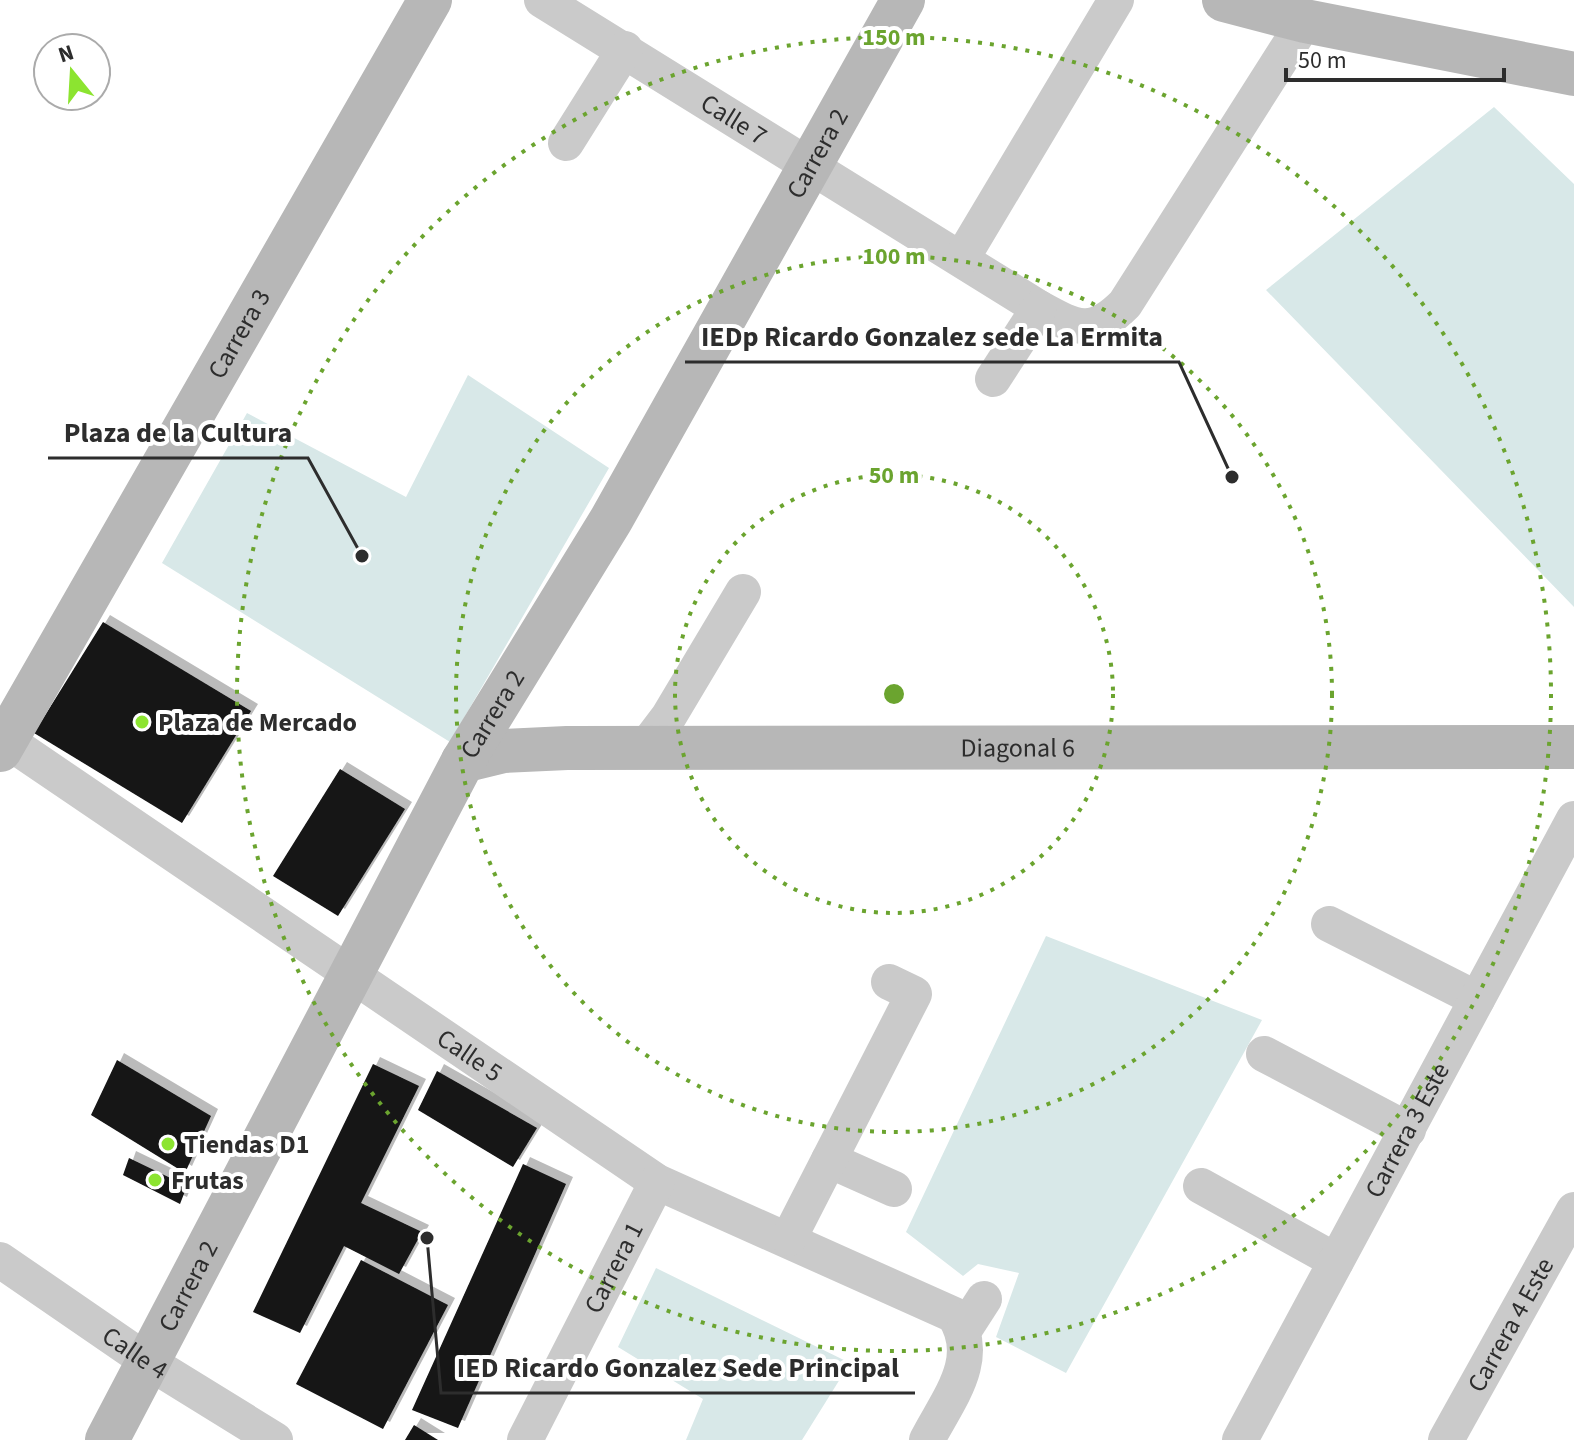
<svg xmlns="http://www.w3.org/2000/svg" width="1574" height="1440" viewBox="0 0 1574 1440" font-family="'Source Sans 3',sans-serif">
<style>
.green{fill:#d8e8e8}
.building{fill:#141414;filter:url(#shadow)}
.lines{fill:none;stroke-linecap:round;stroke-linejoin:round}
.street{stroke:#cacaca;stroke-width:36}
.secondary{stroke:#b7b7b7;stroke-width:44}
.ring{fill:none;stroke:#6ba42f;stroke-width:4;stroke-dasharray:4 8}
.poi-dot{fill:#8ce430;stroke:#fff;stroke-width:3}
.labels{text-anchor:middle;stroke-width:8;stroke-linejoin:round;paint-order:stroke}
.street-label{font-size:26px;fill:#2d2d2d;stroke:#fff}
.poi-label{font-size:26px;font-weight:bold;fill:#2d2d2d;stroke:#fff;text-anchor:start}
.centre{fill:#6ba42f;stroke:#fff;stroke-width:4}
.ring-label{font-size:24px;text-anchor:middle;font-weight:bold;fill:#6ba42f;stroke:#fff;stroke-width:8;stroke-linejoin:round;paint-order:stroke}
.leader{fill:none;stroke:#2d2d2d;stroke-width:3}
.callout-dot{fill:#2d2d2d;stroke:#fff;stroke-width:3}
.callout-label{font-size:28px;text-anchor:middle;font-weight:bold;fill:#2d2d2d;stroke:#fff;stroke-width:8;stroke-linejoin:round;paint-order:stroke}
</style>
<defs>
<filter id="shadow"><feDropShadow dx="7" dy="-7" stdDeviation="0" flood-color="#0004"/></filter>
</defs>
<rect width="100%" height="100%" fill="#fff"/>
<!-- green -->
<path class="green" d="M1494 107 1574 184V607L1266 290Z
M468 375 609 468 450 742 162 563 247 413 406 497Z
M1046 936 1262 1020 1066 1373 996 1337 1019 1273 978 1264 963 1276 906 1232Z
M656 1268 850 1363 802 1440H686L703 1399 618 1347Z"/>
<!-- building -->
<path class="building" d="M103 622 251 711 182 823 34 733Z
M340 769 405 809 338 916 273 876Z
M117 1060 211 1116 185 1173 91 1115Z
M373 1064 419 1086 361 1203 422 1232 399 1274 344 1246 300 1333 253 1312Z
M437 1071 537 1128 513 1167 418 1110Z
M129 1158 187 1186 180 1204 123 1175Z
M523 1164 566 1184 458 1428 412 1410Z
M361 1260 448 1305 383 1429 296 1384Z
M414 1425 438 1440H405Z"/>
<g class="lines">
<!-- street -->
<g class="street">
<path id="s1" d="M542 0 1039 308C1077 329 1092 337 1125 304L1305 21"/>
<path d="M566 143 625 49"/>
<path d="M962 258 1116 0"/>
<path d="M993 379 1039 308"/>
<path id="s2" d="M0 736 657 1182 954 1315C983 1359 948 1399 927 1440"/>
<path d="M644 749 669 716 743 592"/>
<path d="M1329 924 1477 999"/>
<path d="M1264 1054 1408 1130"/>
<path d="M829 1160 894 1189"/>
<path d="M1201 1186 1336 1261"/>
<path d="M789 1238 914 994 889 982"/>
<path id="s3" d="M0 1260 147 1361 275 1440"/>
<path d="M964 1330 984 1299"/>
<path id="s4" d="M525 1440 657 1182"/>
<path id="s5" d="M1240 1440 1574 819"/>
<path id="s6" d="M1446 1440 1574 1210"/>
</g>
<!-- secondary -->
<g class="secondary">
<path d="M1224 0 1305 21 1574 74"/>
<path id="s7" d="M0 750 430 0"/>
<path id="s8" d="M463 761 504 751 567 748 1574 747"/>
<path id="s9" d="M107 1440 463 761 611 520 903 0"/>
</g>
</g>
<!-- distance rings -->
<g class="ring">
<circle cx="894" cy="694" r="219"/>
<circle cx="894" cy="694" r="438"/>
<circle cx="894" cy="694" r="657"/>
</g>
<!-- markers -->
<g class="poi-dot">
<circle cx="142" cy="722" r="8"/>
<circle cx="168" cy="1144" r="8"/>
<circle cx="155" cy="1180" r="8"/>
</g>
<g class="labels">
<!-- street labels -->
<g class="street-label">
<text dy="9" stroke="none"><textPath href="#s1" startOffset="226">Calle 7</textPath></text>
<text dy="9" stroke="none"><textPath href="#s9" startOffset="1470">Carrera 2</textPath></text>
<text dy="9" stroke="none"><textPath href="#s7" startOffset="480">Carrera 3</textPath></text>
<text dy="9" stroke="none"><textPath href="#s9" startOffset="822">Carrera 2</textPath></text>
<text dy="9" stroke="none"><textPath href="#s8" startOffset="556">Diagonal 6</textPath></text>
<text dy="9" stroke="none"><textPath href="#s2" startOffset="568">Calle 5</textPath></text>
<text dy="9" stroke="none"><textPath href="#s5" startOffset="352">Carrera 3 Este</textPath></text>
<text dy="9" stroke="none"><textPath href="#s4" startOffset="194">Carrera 1</textPath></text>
<text dy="9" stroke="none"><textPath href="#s9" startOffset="174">Carrera 2</textPath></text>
<text dy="9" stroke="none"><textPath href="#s6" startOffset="132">Carrera 4 Este</textPath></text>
<text dy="9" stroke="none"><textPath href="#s3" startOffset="164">Calle 4</textPath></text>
</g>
<!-- poi labels -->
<g class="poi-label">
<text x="158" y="731">Plaza de Mercado</text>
<text x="184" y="1153">Tiendas D1</text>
<text x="171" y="1189">Frutas</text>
</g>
</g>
<circle cx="894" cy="694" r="12" class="centre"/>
<g class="ring-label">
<text x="894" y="45">150 m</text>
<text x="894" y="264">100 m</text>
<text x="894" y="483">50 m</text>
</g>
<!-- callouts -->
<path class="leader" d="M1232 477L1179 362H685M362 556L308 458H48M427 1238L441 1393H915"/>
<g class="callout-dot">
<circle cx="1232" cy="477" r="8"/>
<circle cx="362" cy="556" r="8"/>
<circle cx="427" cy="1238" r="8"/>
</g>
<g class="callout-label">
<text x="932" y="346">IEDp Ricardo Gonzalez sede La Ermita</text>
<text x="178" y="442">Plaza de la Cultura</text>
<text x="678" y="1377">IED Ricardo Gonzalez Sede Principal</text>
</g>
<!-- north arrow -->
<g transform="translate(72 72) rotate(342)"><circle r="38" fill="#ffffff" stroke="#ababab" stroke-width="2"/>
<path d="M0-6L14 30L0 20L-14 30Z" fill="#8ce430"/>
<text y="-12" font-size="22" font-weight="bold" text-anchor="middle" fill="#2d2d2d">N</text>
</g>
<!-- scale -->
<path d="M1286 68v12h218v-12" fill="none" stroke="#2d2d2d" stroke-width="4"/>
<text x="1298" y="68" font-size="24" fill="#2d2d2d" stroke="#ffffff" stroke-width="6" paint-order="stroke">50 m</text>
</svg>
